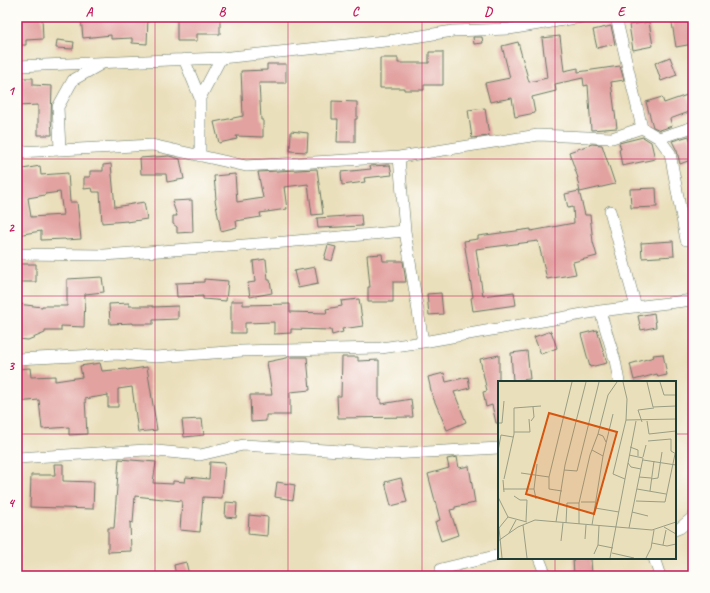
<svg xmlns="http://www.w3.org/2000/svg" width="710" height="593" viewBox="0 0 710 593" font-family="Caveat,sans-serif">
<style>
.building{fill:#e2a2a0;fill-rule:evenodd}
.lines{fill:none;stroke-linecap:round;stroke-linejoin:round}
.street-casing{stroke:#667663;stroke-width:12}
.street{stroke:#fff;stroke-width:11}
.grid{fill:none;stroke:#c2185b;stroke-width:1;stroke-opacity:0.55}
.inset-road{fill:none;stroke:#999e85;stroke-width:1}
.view{fill:#d45610;fill-opacity:0.15;stroke:#d45610;stroke-width:2}
.inset-edge{fill:none;stroke:#1f3d34;stroke-width:2}
.neatline{fill:none;stroke:#c2185b;stroke-width:1.5}
.grid-label{font-size:13px;text-anchor:middle;font-weight:bold;fill:#c2185b}
</style>
<rect width="100%" height="100%" fill="#fdfcf7"/>
<filter id="ink" filterUnits="userSpaceOnUse"><feTurbulence type="fractalNoise" baseFrequency=".025" numOctaves="2"/><feDisplacementMap in="SourceGraphic" scale="8" xChannelSelector="R" yChannelSelector="G"/><feConvolveMatrix kernelMatrix="1 2 1 2 8 2 1 2 1" color-interpolation-filters="sRGB"/></filter>
<filter id="wash" filterUnits="userSpaceOnUse"><feTurbulence type="fractalNoise" baseFrequency=".012" numOctaves="4" result="noise"/><feDisplacementMap in="SourceGraphic" scale="16" xChannelSelector="R" yChannelSelector="G"/><feGaussianBlur stdDeviation="0.9" result="paint"/><feColorMatrix in="noise" values="0 0 0 0 0 0 0 0 0 0 0 0 0 0 0 0 0 1.4 0 .05"/><feComposite in="paint" operator="in"/></filter>
<g filter="url(#wash)">
<rect width="100%" height="100%" fill="#eadfbb"/>
<g id="blocks">
<!-- building -->
<path class="building" d="M17 17H42L43 39 26 40V45H17Z
M88 17H148L147 44 132 43V38L111 39V35L83 38 81 18Z
M177 17H220V34H197V41H177Z
M671 17H688L693 44 676 47Z
M649 22 653 46 633 50 629 25Z
M611 26 615 44 597 48 593 30Z
M560 36 564 71 578 68V72L620 66 624 80 611 82 617 128 591 130 588 85 584 86 583 78 555 84 556 91 532 97 535 113 515 117 512 98 490 102 485 83 510 78 502 46 518 42 529 82 547 78 542 38Z
M473 37H482L483 43 474 44Z
M57 40 74 42 73 49 56 48Z
M429 52H443V85H424V90H404V88H380V58H398V63H429Z
M670 57 677 75 661 81 655 63Z
M267 64H286V83H259L261 120H263V137L236 136 237 139 219 143 214 122 243 116 241 71 267 70Z
M17 78H33V85L52 86 51 118 52 135H38V105L17 106Z
M687 95 692 111 670 119 672 126 660 130 653 127 646 102 662 97 664 103Z
M332 101 357 102V119H355V142H337L338 119H332Z
M485 108 489 136 472 138 468 110Z
M291 131 308 133 307 152 290 151Z
M689 136 693 149V159L680 164 677 151 672 141Z
M643 137 651 142 655 159 622 166 619 149H621L619 143Z
M592 144 602 145 615 184 580 192 577 178H578L569 152Z
M169 156 180 159 184 179 167 182 166 174H141L140 158Z
M111 164 115 207 144 202 147 219 127 222V221L102 223 100 192H93L92 188 84 189V177H90V171H103V165Z
M390 165 392 175 364 178 365 182 342 185 341 172 371 169 370 166Z
M40 166 41 175 68 173 70 202H77L81 239 66 240 65 239 41 240V231L17 235V170ZM60 192 63 215 31 217 28 198 45 195V194Z
M317 169 323 214 312 215 308 184 284 187 287 209 260 213 261 217 236 221 237 227 221 231 215 200 216 199 214 176 235 174 237 202 263 198 258 172Z
M656 188 657 207 631 208 630 189Z
M579 191 585 215H590L593 242 597 256 573 262 576 274 547 279 538 241 476 249 483 296 514 292 516 305 473 311 471 298 473 297 464 241 478 239V236L531 229V231L574 223 573 207 568 208 565 194Z
M192 200 193 232 177 233V227L173 224V216H177L172 201Z
M361 215 362 226 318 228 317 218Z
M673 241 674 256 642 258 641 243Z
M328 245 336 247 332 261 324 259Z
M382 254 383 261H403L406 282H393V302H368V287H370L367 255Z
M266 259 268 280H270L272 293 250 297 248 283 255 282 253 261Z
M17 264H36V282H17Z
M315 267 318 284 298 288 294 271Z
M102 277 104 292 85 294 84 327 61 326V331H45V333L28 340 17 339 18 304 42 307V306H67V279Z
M204 279 228 281 226 301 203 299V296L177 297 176 283 204 282Z
M441 293 443 314 429 315 427 294Z
M359 299 363 326 342 329 343 332 332 335 331 330 291 329V333L274 334V322L245 323V333H231V301H243V305L290 304V312L327 313 326 309 342 306 341 301Z
M129 303V306H153V307L178 306V319L153 320V324H133V323L110 324 109 304Z
M654 313 656 327 641 330 638 316Z
M597 330 607 363 590 367 581 334Z
M551 331 557 348 541 354 534 337Z
M527 351 530 379 513 381 511 353Z
M663 354 667 375 658 377 657 374 634 380 630 364 654 357 653 355Z
M499 355V423H496L492 405 486 407 483 392 487 391 480 359Z
M291 357H307L310 390 290 392V415H266V421L251 422 250 395H272L267 362Z
M342 357H358V361L379 360V399H381V404L411 399 413 417 338 418 337 396H341Z
M100 363 102 371 126 369 127 370 147 367 157 430 138 432 132 387 118 389V407H108V395L85 399 87 434 69 435V427L42 429 39 400 17 402V369L30 368 31 377 55 376V381L82 377 80 366Z
M444 373 446 382 468 377 470 388 454 392 466 422 447 430 432 395 428 377Z
M202 419 204 435 184 437 182 420Z
M457 457 459 468 469 466 475 503 455 507V509L450 510 458 535 441 541 435 522 440 520 428 474 449 468 447 459Z
M119 459 156 462 153 483 173 484V481L185 482 186 477 209 479 210 462 225 463 222 498 203 497 200 532 180 530 182 501 135 496 133 523 130 522 131 551 108 552V528H114Z
M54 464H63V481L94 482 93 509 30 507 31 475H55Z
M401 478 407 502 391 506 385 482Z
M277 482 295 485 293 500 275 497Z
M226 502 237 503 236 518 225 517Z
M249 515 268 517 267 536 248 534Z
M573 558H591L592 576H574Z
M186 562 189 575 176 576 174 565Z"/>
</g>
</g>
<g filter="url(#ink)">
<use href="#blocks" fill-opacity="0" stroke="#667663" stroke-width="1"/>
<g class="lines">
<defs>
<path id="street" d="M616 17 642 128
M184 59 200 98
M17 66 221 58 395 40 453 31 509 29 582 17
M659 138 693 127
M60 150 152 145 246 166 399 157 538 135 612 138 642 128 659 138 670 153 686 240 693 239
M17 152 60 150 58 107 73 80 103 63
M200 156V98L221 58
M399 157 405 231
M610 211 636 307
M17 254 104 255 285 242 405 231 423 342
M600 311 615 360 619 382
M17 359 116 354 156 357 242 351 381 348 423 342 600 311 693 300
M17 458 146 450 200 455 243 445 391 454 499 448
M675 530 680 528 693 517
M539 558 546 576
M654 558 660 576
M441 569 499 555"/>
</defs>
<!-- street casing -->
<use href="#street" class="street-casing"/>
<!-- street -->
<use href="#street" class="street"/>
</g>
</g>
<!-- grid -->
<path class="grid" d="M155 17V576M288 17V576M422 17V576M555 17V382M17 159H693M17 296H693M17 434H499M675 434H693M555 558V576"/>
<!-- overview -->
<g transform="translate(498 381)">
<rect width="178" height="178" fill="#eadfbb"/>
<path class="inset-road" d="M125 1 129 18 128 39M149 1 155 26 178 25M162 1 166 14H178M33 40 36 36 35 26M149 40 151 53 178 50M144 41 140 29 156 27M0 42H4L6 20M16 51H32L31 38M150 60 173 58V70L178 73M108 61 105 55 100 53 110 14 119 1M132 66 140 69V75M94 69 105 75M0 70 3 54 15 56M131 74 145 77 131 147M145 76 148 64M145 79 178 84M130 82 133 86 143 88M66 89 79 90 101 1M23 92 51 96M141 96 153 97M6 98 16 53V27L43 25M127 98 115 93 128 39 178 38M153 98 160 97 164 71M5 99 6 111M5 108H36M139 108 168 113M64 110 51 108V96L74 1M152 110 156 80M16 115 22 119H29L28 140M0 116 10 136 29 141M38 118 36 108 39 83M138 120 167 121 177 73M83 121H97M97 127 121 131M134 131 150 135M58 141 67 84 88 1M68 142 69 122H81M81 143V122L92 74 100 53M25 144 29 177M94 144 105 75 115 33M166 146 178 153M11 152 18 139M87 158 88 144M0 160 20 146 37 139 154 149 178 141M63 160 65 142M154 162 169 165 178 163M100 164 115 167M165 164 168 149M114 172 136 177M96 173 100 164 101 145M4 177 1 147 10 136M112 177 138 40M148 177 153 167 156 149"/>
<path class="view" d="M51 32 119 51 96 133 28 113Z"/>
<rect width="178" height="178" class="inset-edge"/>
</g>
<!-- margin -->
<rect width="710" height="593" fill="none" stroke="#fdfcf7" stroke-width="44"/>
<rect x="22" y="22" width="666" height="549" class="neatline"/>
<g class="grid-label">
<text x="89" y="16">A</text>
<text x="222" y="16">B</text>
<text x="355" y="16">C</text>
<text x="488" y="16">D</text>
<text x="621" y="16">E</text>
<text x="11" y="95">1</text>
<text x="11" y="232">2</text>
<text x="11" y="370">3</text>
<text x="11" y="507">4</text>
</g>
</svg>
